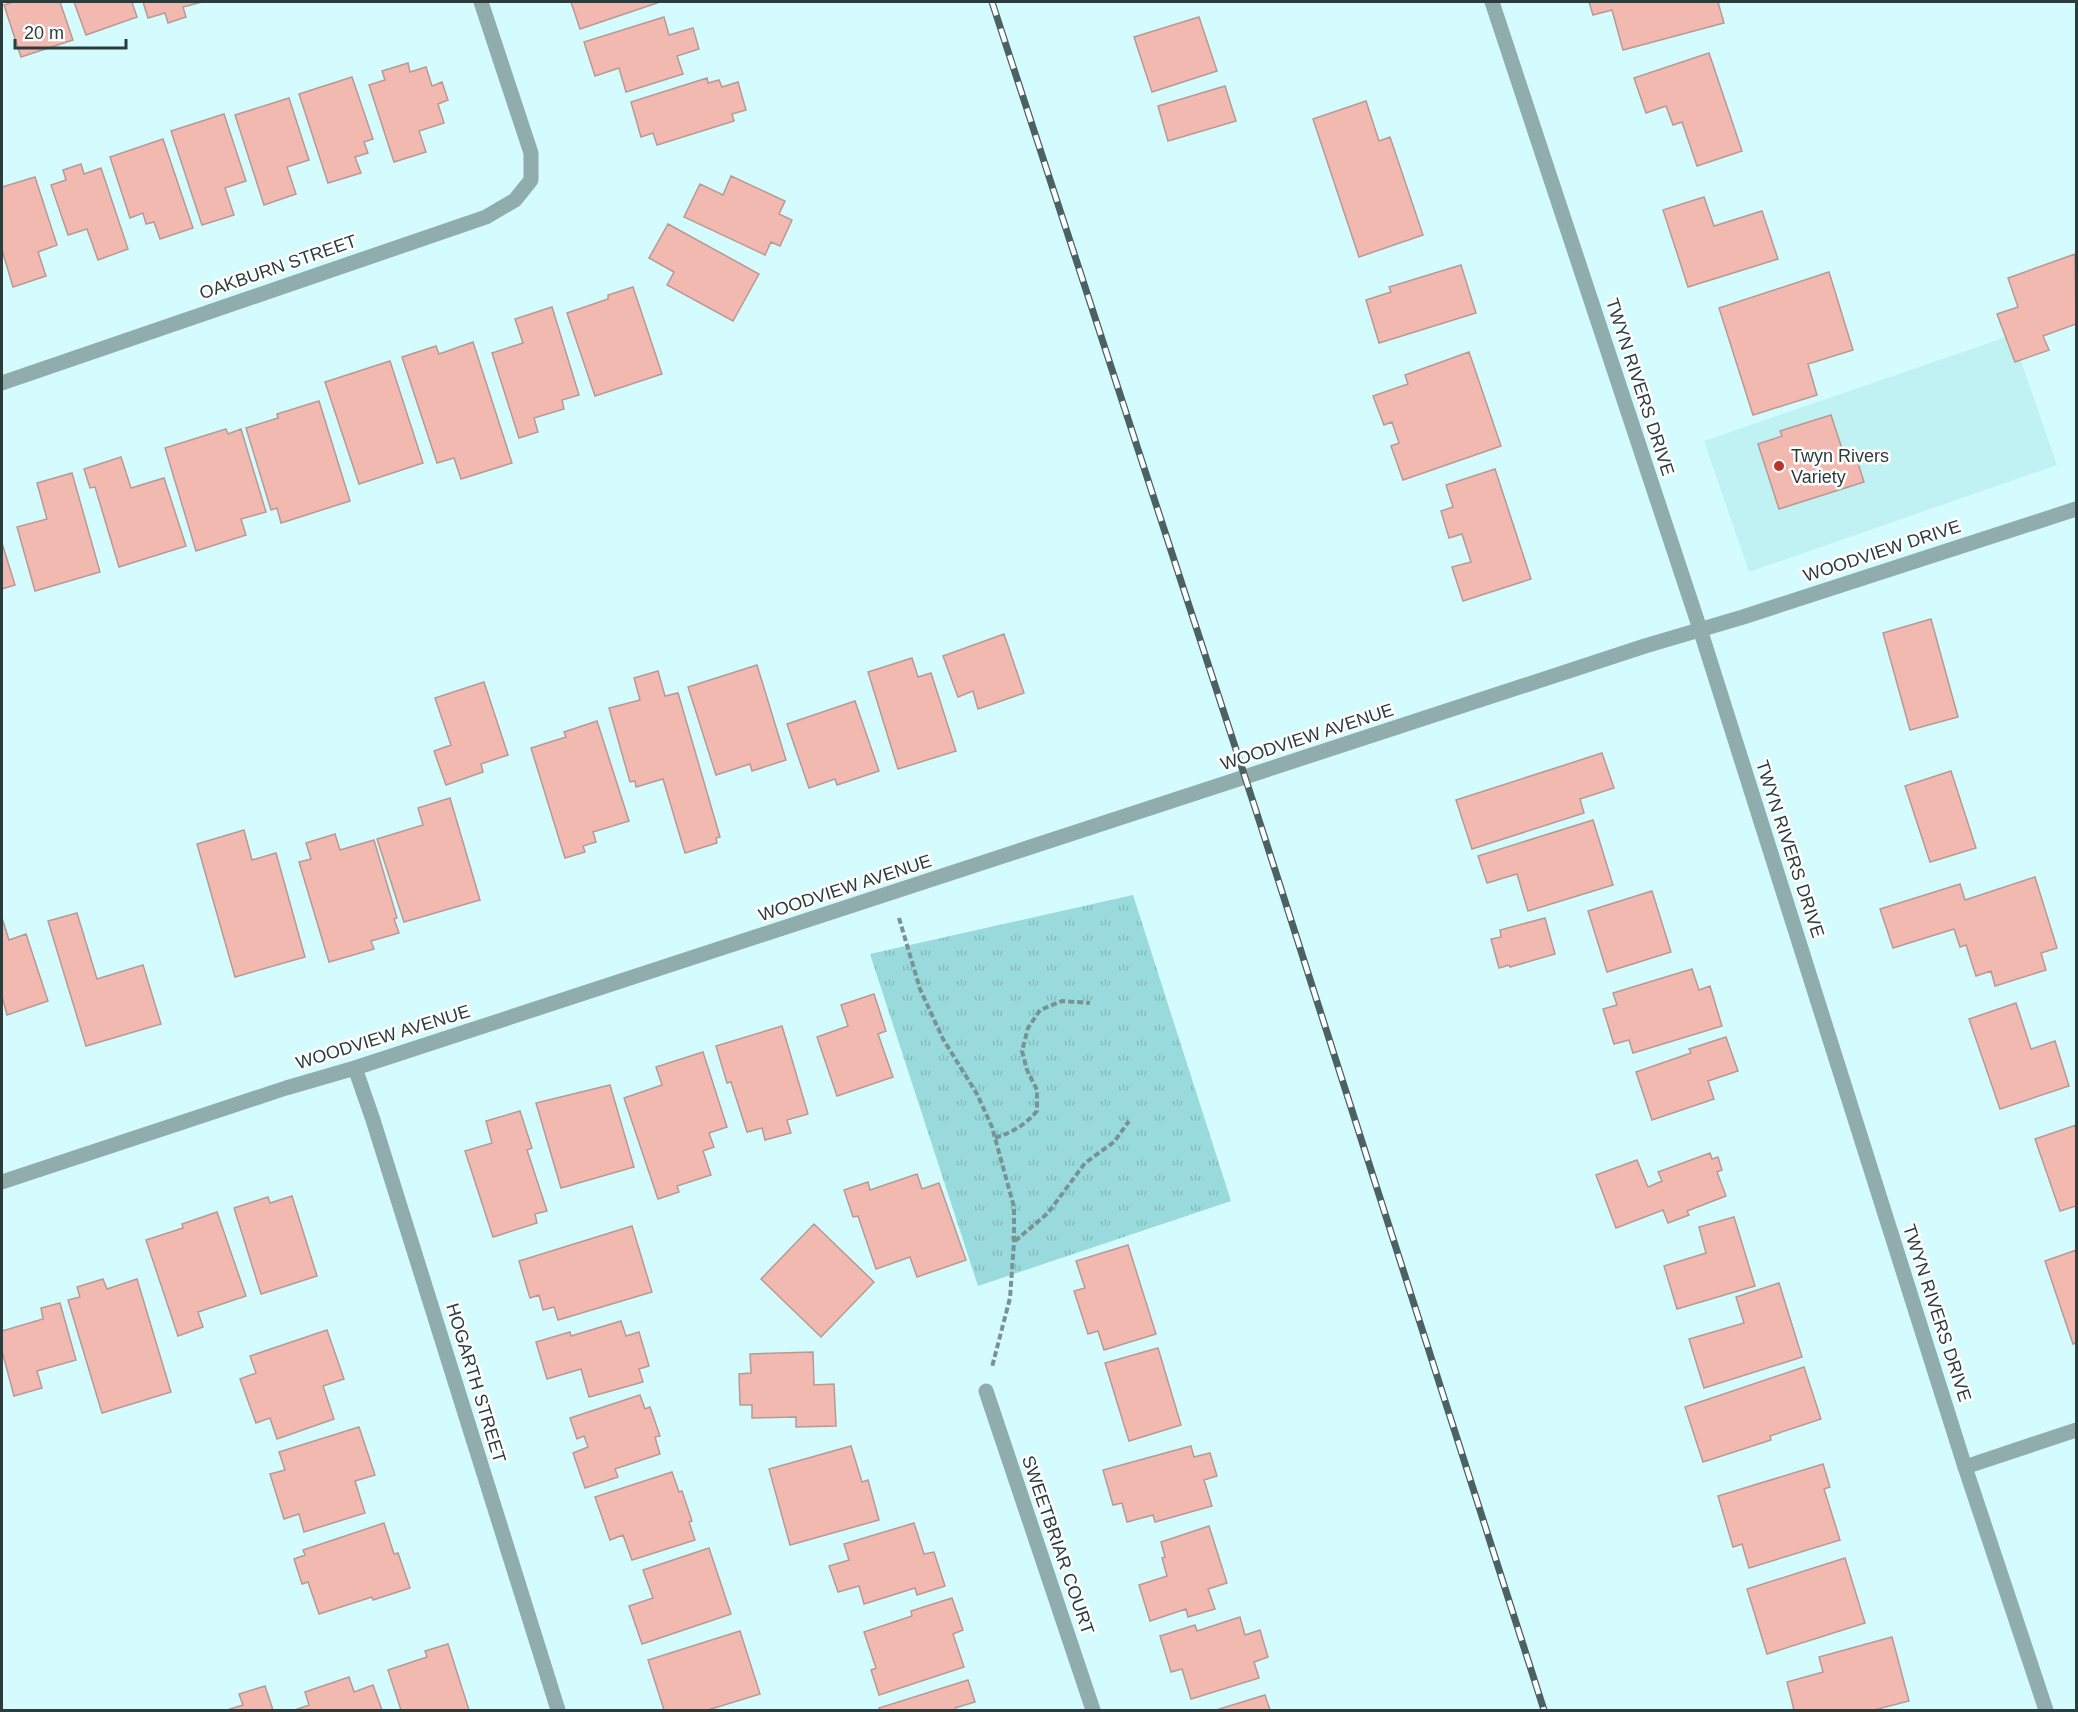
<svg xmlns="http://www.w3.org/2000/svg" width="2078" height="1712" viewBox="0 0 2078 1712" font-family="Arial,sans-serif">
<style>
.built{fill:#c0f2f4}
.park{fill:url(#park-tufts)}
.building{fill:#f1b9b0;stroke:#ba9893;stroke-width:1.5}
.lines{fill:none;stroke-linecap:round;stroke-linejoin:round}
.path{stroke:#789395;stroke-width:4;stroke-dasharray:6 3;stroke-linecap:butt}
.minor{stroke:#91acad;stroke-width:15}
.tertiary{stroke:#91acad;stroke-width:15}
.rail-casing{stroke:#4c6162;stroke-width:7}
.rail{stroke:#fff;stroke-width:4.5;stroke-dasharray:14;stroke-linecap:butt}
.poi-dot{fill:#be3126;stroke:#fff;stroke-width:2}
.labels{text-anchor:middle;stroke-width:5;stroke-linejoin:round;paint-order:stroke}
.street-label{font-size:18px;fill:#2c3c3d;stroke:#fff}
.poi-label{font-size:18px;fill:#2c3c3d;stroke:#fff;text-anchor:start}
</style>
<defs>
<pattern id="park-tufts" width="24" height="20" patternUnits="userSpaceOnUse" patternTransform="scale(1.5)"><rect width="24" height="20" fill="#99dadc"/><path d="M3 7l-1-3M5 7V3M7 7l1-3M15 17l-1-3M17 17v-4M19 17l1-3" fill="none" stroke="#84bcbe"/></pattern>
</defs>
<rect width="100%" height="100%" fill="#d4fcfe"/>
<!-- built -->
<path class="built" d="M2012 335 2057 465 1749 572 1704 441Z"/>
<!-- park -->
<path class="park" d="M1133 895 1231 1201 978 1286 870 954Z"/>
<!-- building -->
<path class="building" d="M13 2H60L73 40 21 57 4 5Z
M74 2H132L137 17 86 35Z
M143 2H202L183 7 186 17 168 23 165 13 148 18Z
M571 2H660L580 29Z
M1589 2H1718L1724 23 1623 50 1612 10 1593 15Z
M664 17 669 35 693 28 699 49 677 56 683 74 626 92 619 68 595 76 584 42Z
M1199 17 1217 71 1152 92 1134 37Z
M1709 53 1742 151 1697 166 1682 122 1673 125 1666 106 1646 113 1634 78Z
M408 63 410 72 426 67 432 86 442 82 448 100 438 104 444 123 419 131 426 152 394 162 369 85 385 80 382 71Z
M352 77 373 139 364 142 368 153 355 157 361 173 328 183 299 94Z
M707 78 708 83 719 80 722 87 738 82 746 110 732 114 734 121 657 145 653 133 641 137 631 102Z
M1225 86 1236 121 1168 141 1158 106Z
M289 98 309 160 287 167 296 194 264 205 235 115Z
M1366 101 1379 141 1390 137 1423 235 1359 257 1313 119Z
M224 114 246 181 225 188 234 215 202 225 171 131Z
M163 139 193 228 160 239 154 222 146 224 143 213 130 218 110 157Z
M81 164 84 174 101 168 128 249 98 260 87 229 68 235 51 185 66 180 63 170Z
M731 176 785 201 779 214 792 220 780 246 771 242 765 255 684 217 700 184 723 195Z
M35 177 57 245 38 252 46 276 13 287 2 250V187Z
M1704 197 1714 226 1762 211 1778 259 1688 287 1663 210Z
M668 224 759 274 733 321 667 285 674 272 649 258Z
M2075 254 2076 324 2043 336 2049 350 2015 362 1997 314 2018 307 2008 278Z
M1461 265 1476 313 1379 343 1366 300 1391 292 1389 287Z
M1829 272 1853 350 1808 364 1817 395 1753 415 1719 308Z
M633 287 662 374 595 396 567 313 608 299V295Z
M552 307 579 395 562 400 564 409 534 418 538 432 519 438 492 353 523 343 515 319Z
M473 342 512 463 461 479 454 458 437 463 402 357 436 346 439 354Z
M1469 352 1501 446 1403 480 1391 446 1399 443 1392 422 1384 425 1373 396 1408 384 1405 375Z
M390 361 423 463 359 484 325 382Z
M319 401 350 501 281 523 277 508 271 510 246 428 278 418 277 414Z
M1831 415 1846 461 1856 457 1864 482 1779 509 1758 444 1782 436 1780 431Z
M226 429 228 434 241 429 266 512 241 519 246 535 196 551 165 448Z
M121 457 131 488 164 478 186 546 119 567 95 487 90 488 84 469Z
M1495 469 1531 579 1463 601 1452 567 1471 562 1462 534 1449 538 1441 511 1453 507 1446 485Z
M72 473 100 572 35 591 17 527 47 519 37 483Z
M2 543 15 585 2 589Z
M1931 619 1958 717 1910 730 1883 633Z
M1004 634 1024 693 978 709 973 691 958 697 943 656Z
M912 658 918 677 931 673 956 751 898 769 868 672Z
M757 665 786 760 752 771 750 764 716 775 688 687Z
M658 671 665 696 678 693 720 837 716 838 717 843 685 853 663 779 636 787 635 781 630 782 609 708 640 700 634 678Z
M484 682 508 755 481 764 483 772 446 785 434 751 451 745 435 698Z
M855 701 879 771 837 785 835 779 809 788 787 724Z
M597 721 629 821 593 832 596 842 583 846 585 852 565 858 531 748 566 737 564 732Z
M1602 753 1614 788 1580 799 1584 813 1472 849 1456 800Z
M1951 771 1976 848 1930 862 1905 786Z
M450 798 480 900 404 922 377 839 423 825 418 808Z
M1593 820 1613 885 1528 911 1517 874 1487 883 1478 856Z
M244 830 252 860 276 853 305 957 235 977 197 844Z
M335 834 340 850 374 840 397 918 394 919 399 933 371 941 374 949 329 962 299 862 311 859 306 843Z
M2035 877 2057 948 2041 953 2046 970 1995 986 1991 971 1976 976 1966 945 1960 947 1954 929 1893 948 1880 909 1960 884 1965 900Z
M1652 891 1671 952 1607 972 1588 911Z
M77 913 97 979 143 965 161 1024 86 1046 48 921Z
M2 918 9 940 26 934 48 1001 7 1015 2 996Z
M1545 918 1555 954 1510 967 1509 965 1499 968 1491 939 1501 937 1500 930Z
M1692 969 1699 990 1710 986 1722 1026 1633 1053 1629 1040 1614 1044 1603 1009 1617 1005 1613 993Z
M874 994 886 1031 878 1034 893 1077 837 1096 817 1037 848 1026 841 1005Z
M2016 1003 2031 1049 2055 1041 2069 1086 2000 1109 1969 1019Z
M782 1026 808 1114 787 1120 791 1133 765 1140 762 1128 747 1132 731 1082 727 1083 716 1046Z
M1726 1037 1738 1071 1708 1081 1714 1099 1652 1120 1636 1072 1691 1053 1689 1049Z
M703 1052 727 1127 709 1133 714 1147 703 1151 711 1175 677 1186 679 1192 658 1199 624 1098 662 1085 656 1067Z
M610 1085 634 1167 561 1188 536 1103Z
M520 1111 532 1148 527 1150 547 1211 535 1214 537 1223 493 1237 465 1151 492 1143 486 1121Z
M2076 1125V1206L2060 1211 2035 1139Z
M1710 1153 1712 1159 1718 1157 1722 1170 1717 1172 1726 1196 1687 1211 1689 1215 1668 1223 1663 1210 1616 1228 1596 1175 1637 1160 1648 1187 1662 1181 1658 1172Z
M917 1174 922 1189 939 1183 966 1260 917 1277 910 1257 876 1269 858 1216 853 1217 844 1190 868 1182 870 1190Z
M292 1196 317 1276 261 1294 234 1208 268 1197 270 1203Z
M217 1212 246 1296 198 1312 203 1327 178 1336 146 1240 183 1228 182 1224Z
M1734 1217 1755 1286 1677 1309 1664 1266 1706 1253 1699 1227Z
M814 1224 874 1282 821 1337 761 1279Z
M632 1226 652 1292 558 1320 554 1307 543 1310 539 1295 530 1298 519 1261Z
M1128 1245 1156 1334 1104 1350 1098 1331 1088 1334 1074 1291 1085 1288 1076 1261Z
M2076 1250V1342L2073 1344 2045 1261Z
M103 1279 107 1289 137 1279 171 1392 102 1413 68 1300 80 1297 77 1287Z
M1779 1283 1802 1357 1704 1388 1689 1339 1744 1323 1736 1297Z
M60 1303 76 1360 37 1371 42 1388 14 1396 2 1351V1331L43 1319 41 1308Z
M621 1321 626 1336 639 1332 649 1366 639 1369 643 1382 589 1397 581 1369 547 1379 536 1342 570 1332 571 1336Z
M327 1330 344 1379 323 1386 334 1419 277 1439 270 1418 256 1423 240 1379 256 1373 250 1356Z
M1158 1348 1181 1425 1129 1441 1105 1363Z
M813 1352 814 1385 834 1384 836 1426 796 1427V1417L752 1418V1405H740L739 1374 751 1373 750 1354Z
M1804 1367 1821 1419 1770 1436 1771 1440 1703 1462 1685 1407Z
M640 1395 645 1409 650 1407 660 1436 655 1437 660 1454 615 1469 618 1477 585 1488 573 1453 588 1447 584 1436 577 1439 570 1418Z
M359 1427 375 1475 355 1481 365 1513 304 1532 299 1514 284 1519 270 1474 285 1470 279 1452Z
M851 1446 862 1482 868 1480 879 1520 790 1545 769 1469Z
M1191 1446 1194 1457 1210 1453 1217 1476 1204 1480 1212 1506 1155 1522 1153 1515 1127 1522 1122 1503 1113 1505 1103 1470Z
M1823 1464 1830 1487 1824 1489 1840 1540 1749 1568 1742 1544 1733 1547 1718 1496Z
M672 1472 679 1492 682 1491 692 1521 689 1522 695 1540 632 1560 623 1535 610 1540 595 1497Z
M384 1523 394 1554 398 1553 410 1588 373 1600 372 1597 319 1614 308 1582 302 1584 294 1559 305 1555 303 1550Z
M914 1523 924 1554 934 1552 945 1586 917 1595 915 1588 864 1604 859 1586 838 1592 829 1566 849 1560 844 1544Z
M1209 1526 1227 1583 1208 1589 1215 1609 1188 1617 1186 1609 1150 1621 1139 1585 1167 1576 1162 1558 1165 1557 1161 1542Z
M709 1548 731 1614 642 1644 629 1606 653 1598 643 1570Z
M1845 1558 1865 1623 1767 1654 1747 1589Z
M952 1598 963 1630 953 1634 964 1667 879 1695 871 1670 876 1668 864 1632 912 1616 911 1611Z
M1240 1617 1245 1635 1260 1630 1268 1657 1254 1662 1259 1678 1191 1699 1182 1669 1171 1672 1160 1636 1195 1625 1197 1631Z
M740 1631 760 1694 708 1710H664L648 1660Z
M1892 1637 1909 1701 1874 1710H1794L1787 1682 1823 1672 1819 1657Z
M448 1644 469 1710H401L388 1670 427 1657 425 1651Z
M349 1677 354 1692 373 1685 382 1710H295L309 1705 305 1692Z
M968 1680 975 1702 955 1708 956 1710H879V1708Z
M265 1686 273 1710H227L243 1705 239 1694Z
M1265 1695 1270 1710H1216Z"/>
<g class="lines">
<!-- path -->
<path class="path" d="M899 918 920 989 943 1039 977 1094 992 1127 1014 1207V1242L1010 1298 992 1367
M995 1138C1013 1132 1025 1125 1037 1111V1090L1027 1070 1022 1051 1028 1028 1040 1010 1062 1001 1090 1003
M1015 1241 1048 1213 1085 1163 1114 1142 1129 1121"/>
<!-- minor -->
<path class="minor" d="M2 383 486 217 515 200 531 180V153L481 2
M355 1068 373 1120 558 1710
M2 1182 286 1088 355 1068 1645 646 1743 617 2076 509
M986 1391 1093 1710
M1965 1467 2076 1430"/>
<!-- tertiary -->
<path class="tertiary" d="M1492 2 1700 629 1965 1467 2046 1710"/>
<defs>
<path id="rail" d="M992 2 1259 820 1544 1710"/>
</defs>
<!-- rail casing -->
<use href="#rail" class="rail-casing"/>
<!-- rail -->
<use href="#rail" class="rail"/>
</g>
<!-- markers -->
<circle class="poi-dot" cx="1779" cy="466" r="6"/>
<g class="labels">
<!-- street labels -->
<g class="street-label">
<text transform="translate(278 267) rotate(-19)" y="6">OAKBURN STREET</text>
<text transform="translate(1640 387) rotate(72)" y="6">TWYN RIVERS DRIVE</text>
<text transform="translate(1882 551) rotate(-18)" y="6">WOODVIEW DRIVE</text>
<text transform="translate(1307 737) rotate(-18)" y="6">WOODVIEW AVENUE</text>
<text transform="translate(1790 849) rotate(72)" y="6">TWYN RIVERS DRIVE</text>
<text transform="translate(845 888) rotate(-18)" y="6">WOODVIEW AVENUE</text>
<text transform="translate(383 1037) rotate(-17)" y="6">WOODVIEW AVENUE</text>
<text transform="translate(1937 1313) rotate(72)" y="6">TWYN RIVERS DRIVE</text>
<text transform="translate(476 1383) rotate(73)" y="6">HOGARTH STREET</text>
<text transform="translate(1058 1545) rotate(71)" y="6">SWEETBRIAR COURT</text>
</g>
<!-- poi labels -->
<g class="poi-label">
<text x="1791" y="462">Twyn Rivers<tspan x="1791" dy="21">Variety</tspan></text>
</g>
</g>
<!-- border -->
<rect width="2078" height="1712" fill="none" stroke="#2c3c3d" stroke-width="6"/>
<!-- scale -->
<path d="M15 39v9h111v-9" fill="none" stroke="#2c3c3d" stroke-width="3"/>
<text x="24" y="39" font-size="18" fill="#2c3c3d" stroke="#ffffff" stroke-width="4.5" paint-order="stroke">20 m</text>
</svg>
